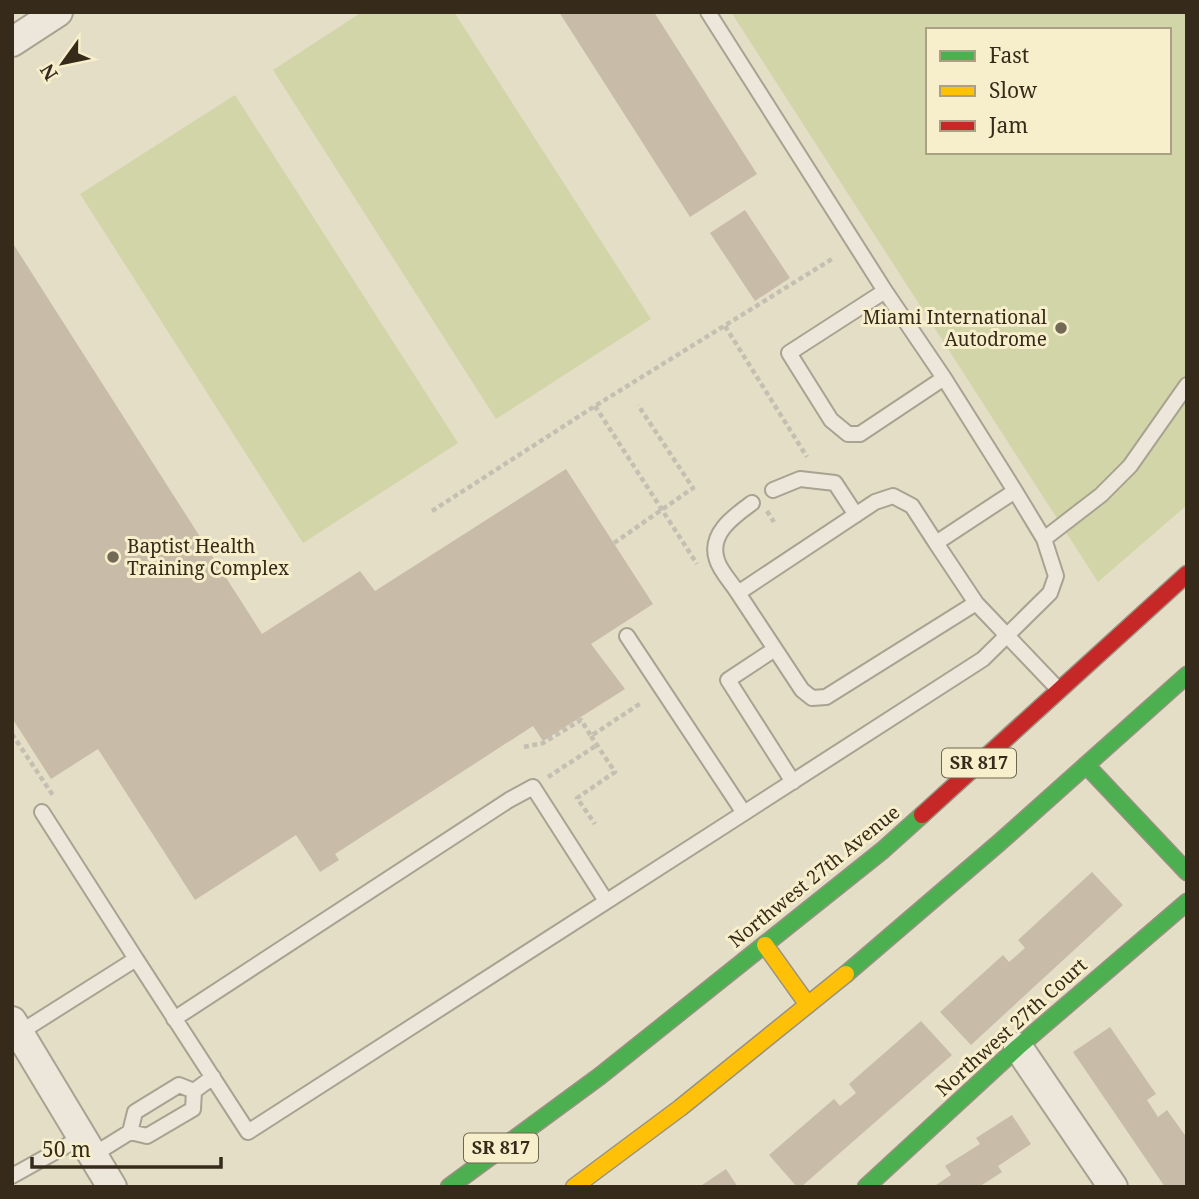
<svg xmlns="http://www.w3.org/2000/svg" width="1199" height="1199" viewBox="0 0 1199 1199" font-family="'Noto Serif',serif">
<style>
.green{fill:#d1d5a8;fill-rule:evenodd}
.building{fill:#c8bca8}
.lines{fill:none;stroke-linecap:round;stroke-linejoin:round}
.lane-casing{stroke:#a8a291;stroke-width:18}
.street-casing{stroke:#a8a291;stroke-width:32}
.fast-casing{stroke:#989181;stroke-width:19}
.slow-casing{stroke:#989181;stroke-width:19}
.jam-casing{stroke:#989181;stroke-width:19}
.path{stroke:#c4bfb1;stroke-width:4.5;stroke-dasharray:5 3.5;stroke-linecap:butt}
.lane{stroke:#ece7da;stroke-width:14}
.street{stroke:#ece7da;stroke-width:28}
.fast{stroke:#4caf50;stroke-width:16}
.slow{stroke:#ffc107;stroke-width:16}
.jam{stroke:#c62828;stroke-width:16}
.poi-dot{fill:#736957;stroke:#f7eecb;stroke-width:2.5}
.labels{text-anchor:middle;stroke-width:6;stroke-linejoin:round;paint-order:stroke}
.shield{fill:#f7eecb;stroke:#70654f;stroke-width:2}
.shield-label{font-size:18px;font-weight:bold;fill:#362a1a}
.poi-label{font-size:19px;fill:#362a1a;stroke:#f7eecb;text-anchor:end}
.street-label{font-size:19px;fill:#362a1a;stroke:#f7eecb}
</style>
<rect width="100%" height="100%" fill="#e4dec7"/>
<!-- green -->
<path class="green" d="M362 12H454L651 319 496 419 273 70Z
M731 12H1187V505L1098 582ZM928 30H1169V152H928Z
M235 95 458 443 303 543 80 194Z"/>
<!-- building -->
<path class="building" d="M559 12H654L757 174 690 217Z
M745 210 790 278 755 301 710 233Z
M12 242 262 634 360 571 375 591 566 469 653 604 591 644 625 689 543 741 533 726 335 854 339 860 320 872 296 835 195 900 98 749 51 779 12 718Z
M1092 872 1123 905 971 1045 940 1012 1003 955 1009 962 1025 948 1018 940Z
M921 1021 952 1055 801 1187H797L769 1155 834 1099 840 1106 856 1093 849 1084Z
M1110 1027 1156 1094 1147 1100 1158 1117 1167 1110 1187 1138V1187H1165L1073 1052Z
M1012 1115 1031 1144 998 1166 1002 1172 979 1187H933L951 1175 945 1166 980 1144 976 1138Z
M726 1169 738 1187H699Z"/>
<g class="lines">
<defs>
<path id="lane" d="M708 12 885 291 944 378 1015 491 1044 539 1056 576 1050 593 983 659 744 813
M885 291 789 353 831 420 848 434H860L944 378
M773 490 800 479 835 483 856 515
M1044 539 1101 495 1130 466 1187 385
M738 593C732 583 720 571 717 560 708 534 734 516 752 503
M976 603 1058 689
M775 649 802 690 812 698 826 697 976 603 936 543
M793 782 728 680 775 649 738 593 875 502 893 496 912 506 936 543 1015 491
M136 959 248 1132 744 813 627 636
M174 1019 509 800 533 787 606 901
M19 1033 136 959 42 812
M130 1132 147 1136 193 1109 194 1091 213 1077
M93 1155 130 1132 135 1112 179 1085 194 1091
M12 1176 82 1137"/>
<path id="street" d="M12 42 58 12
M12 1021 112 1187
M1018 1047 1113 1187"/>
<path id="fast" d="M1086 765 1187 872
M846 974 1000 842 1187 675
M449 1187 600 1076 883 850 922 815
M866 1187 1018 1047 1187 902"/>
<path id="slow" d="M765 945 808 1005
M574 1187 680 1108 846 974"/>
<path id="jam" d="M922 815 1187 574"/>
</defs>
<!-- lane casing -->
<use href="#lane" class="lane-casing"/>
<!-- street casing -->
<use href="#street" class="street-casing"/>
<!-- fast casing -->
<use href="#fast" class="fast-casing"/>
<!-- slow casing -->
<use href="#slow" class="slow-casing"/>
<!-- jam casing -->
<use href="#jam" class="jam-casing"/>
<!-- path -->
<path class="path" d="M725 326 807 457
M595 406 697 564
M432 511 595 406 832 259
M767 511 774 522
M614 543 693 488 638 405
M12 734 54 797
M591 736 615 772 577 798 595 824
M524 747 543 743 581 720 591 736 641 703
M548 777 597 745"/>
<!-- lane -->
<use href="#lane" class="lane"/>
<!-- street -->
<use href="#street" class="street"/>
<!-- fast -->
<use href="#fast" class="fast"/>
<!-- slow -->
<use href="#slow" class="slow"/>
<!-- jam -->
<use href="#jam" class="jam"/>
</g>
<!-- markers -->
<g class="poi-dot">
<circle cx="1061" cy="328" r="7"/>
<circle cx="113" cy="557" r="7"/>
</g>
<g class="labels">
<!-- shield labels -->
<g class="shield">
<rect x="942" y="748.5" width="74" height="29" rx="5"/>
<rect x="464" y="1133.5" width="74" height="29" rx="5"/>
</g>
<g class="shield-label">
<text x="979" y="769">SR 817</text>
<text x="501" y="1154">SR 817</text>
</g>
<!-- poi labels -->
<g class="poi-label">
<text x="1047" y="324">Miami International<tspan x="1047" dy="22">Autodrome</tspan></text>
<text x="127" y="553" text-anchor="start">Baptist Health<tspan x="127" dy="22">Training Complex</tspan></text>
</g>
<!-- street labels -->
<g class="street-label">
<text transform="translate(814 876) rotate(-39)" y="7">Northwest 27th Avenue</text>
<text transform="translate(1011 1027) rotate(-42)" y="7">Northwest 27th Court</text>
</g>
</g>
<!-- border -->
<rect width="1199" height="1199" fill="none" stroke="#362a1a" stroke-width="28"/>
<!-- legend -->
<rect x="926" y="28" width="245" height="126" fill="#f7eecb" stroke="#aaa084" stroke-width="2"/>
<rect x="940" y="51" width="35" height="10" fill="#4caf50" stroke="#aaa084" stroke-width="2"/>
<text x="989" y="63" font-size="21" fill="#362a1a">Fast</text>
<rect x="940" y="86" width="35" height="10" fill="#ffc107" stroke="#aaa084" stroke-width="2"/>
<text x="989" y="98" font-size="21" fill="#362a1a">Slow</text>
<rect x="940" y="121" width="35" height="10" fill="#c62828" stroke="#aaa084" stroke-width="2"/>
<text x="989" y="133" font-size="21" fill="#362a1a">Jam</text>
<!-- north arrow -->
<g transform="translate(63 63) rotate(237)" stroke="#f7eecb" stroke-width="5" paint-order="stroke">
<path d="M0-5L12 26L0 18L-12 26Z" fill="#362a1a"/>
<text y="-10" font-size="19" font-weight="bold" text-anchor="middle" fill="#362a1a">N</text>
</g>
<!-- scale -->
<path d="M32 1157v10h189v-10" fill="none" stroke="#362a1a" stroke-width="3.5"/>
<text x="42" y="1157" font-size="21" fill="#362a1a" stroke="#f7eecb" stroke-width="5" paint-order="stroke">50 m</text>
</svg>
